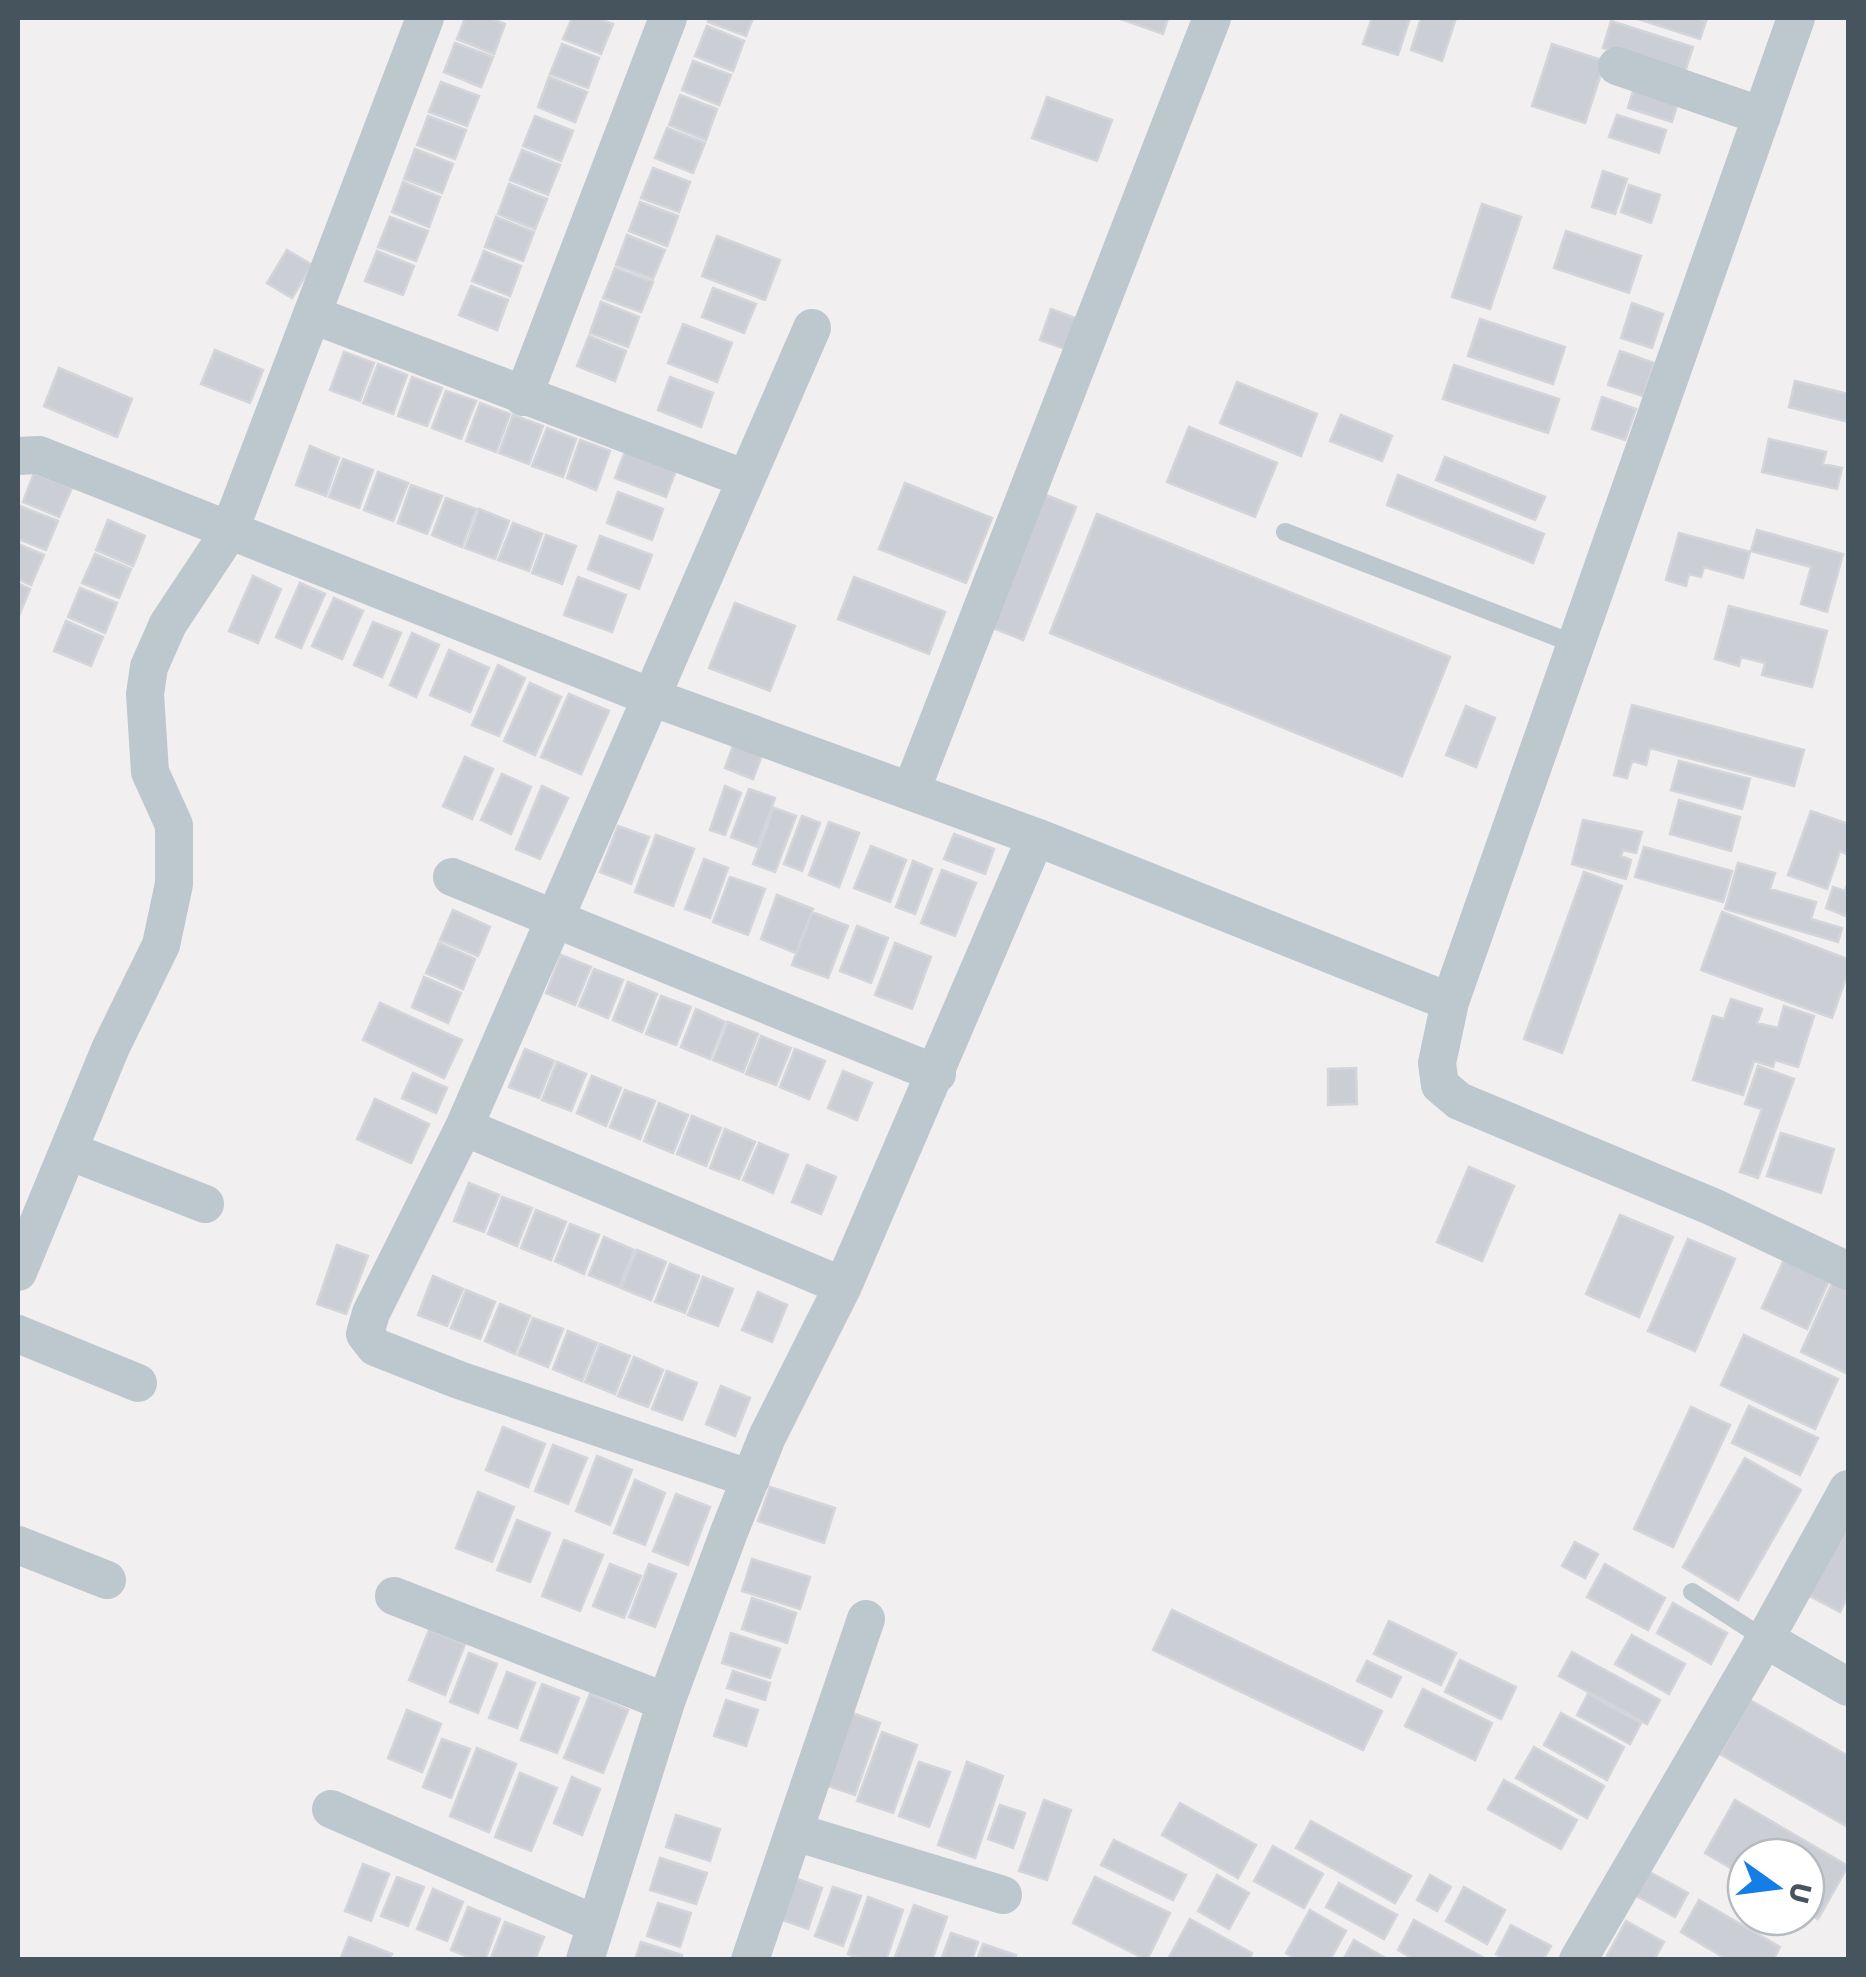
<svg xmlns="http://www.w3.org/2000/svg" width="1866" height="1977" viewBox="0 0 1866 1977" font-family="Poppins,sans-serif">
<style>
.building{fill:#cbced4;stroke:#d3d5da;stroke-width:2.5}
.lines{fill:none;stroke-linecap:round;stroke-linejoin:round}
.service{stroke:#bcc7ce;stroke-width:18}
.minor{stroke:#bcc7ce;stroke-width:38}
</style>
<rect width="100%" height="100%" fill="#f1efef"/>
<!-- building -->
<path class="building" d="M465 18H489L505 24 494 54 457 39Z
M572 18H596L613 24 601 54 563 39Z
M709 18H753L746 36 708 22Z
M1118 18H1168L1163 34Z
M1372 18H1410L1398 55 1363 44Z
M1421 18H1456L1442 61 1411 50Z
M1635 18H1694L1706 21 1700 39Z
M1611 21 1693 47 1684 75 1603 48Z
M707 26 744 41 733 71 695 56Z
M455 43 493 57 481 87 444 72Z
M562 44 599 58 588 88 550 74Z
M1552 44 1605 61 1585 123 1532 106Z
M693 61 731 75 719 105 682 90Z
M549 77 587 92 575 122 538 107Z
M1636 81 1680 95 1672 122 1628 108Z
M441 82 479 96 467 126 429 112Z
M680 95 717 109 706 140 669 125Z
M1047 97 1112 120 1097 161 1032 138Z
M1617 115 1666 130 1659 153 1609 137Z
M428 116 466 130 455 159 417 145Z
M535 116 573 131 561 161 523 146Z
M667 128 705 143 693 173 655 158Z
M415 149 453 164 442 193 404 179Z
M522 150 560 165 548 195 510 180Z
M653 168 690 182 679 212 641 198Z
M1603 171 1627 179 1615 214 1592 207Z
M403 182 440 197 429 227 392 212Z
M509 184 547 199 535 229 498 214Z
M1629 185 1660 195 1651 223 1621 212Z
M640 202 678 216 667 246 629 231Z
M1482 204 1521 217 1490 309 1452 297Z
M390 217 428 231 416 261 378 247Z
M496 217 534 232 523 261 485 247Z
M1566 231 1641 256 1629 293 1554 268Z
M627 235 665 250 653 279 616 265Z
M717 236 780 260 765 300 702 276Z
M287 250 312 265 292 298 267 283Z
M377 251 414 266 403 295 365 281Z
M484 251 521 266 510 296 472 281Z
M615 268 653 282 641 312 603 298Z
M471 286 508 300 497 330 459 315Z
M713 288 756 304 744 333 702 317Z
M601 302 639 317 628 347 590 333Z
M1632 303 1663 314 1652 348 1621 338Z
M1051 309 1078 319 1068 350 1040 340Z
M1480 319 1565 347 1553 384 1468 356Z
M683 324 732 343 717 382 668 363Z
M589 336 626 351 615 381 577 366Z
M215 350 263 370 250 403 201 384Z
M1620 351 1654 363 1643 396 1608 385Z
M344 352 374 363 360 401 330 390Z
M378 364 407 375 393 414 363 403Z
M1454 365 1559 399 1548 433 1443 399Z
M59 368 132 399 117 437 44 406Z
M412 377 442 388 427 426 398 416Z
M670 377 713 393 701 427 658 410Z
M1795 381 1848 394V422L1789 407Z
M1237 382 1317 414 1301 456 1220 423Z
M446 391 476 401 461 439 432 428Z
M1602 397 1636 409 1625 440 1592 429Z
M480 403 510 414 496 452 466 441Z
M513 415 543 426 529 464 499 453Z
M1341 415 1392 436 1382 461 1330 441Z
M1189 427 1277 463 1255 517 1167 482Z
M547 428 576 439 563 477 532 466Z
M1769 439 1826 452 1823 464 1842 468 1837 489 1762 472Z
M580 440 610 451 596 490 567 478Z
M310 446 339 458 326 496 296 485Z
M627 446 678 465 666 497 615 478Z
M1445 457 1545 497 1535 520 1436 480Z
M343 459 373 470 359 508 329 497Z
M378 472 408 483 393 521 364 510Z
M34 473 72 488 59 517 23 502Z
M1398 475 1544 534 1533 563 1387 505Z
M905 483 992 518 966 583 879 549Z
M411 485 442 496 427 534 398 523Z
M618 492 663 509 652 540 607 523Z
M1041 493 1076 507 1023 640 988 626Z
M446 498 476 509 462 547 432 535Z
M20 506 58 521 46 550 18 539Z
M479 509 509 521 495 559 465 548Z
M1097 514 1450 657 1402 776 1050 633Z
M108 520 145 536 133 566 96 550Z
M513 523 542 534 529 571 498 560Z
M1757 530 1843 554 1827 612 1801 604 1811 567 1751 551Z
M1679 533 1750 552 1743 578 1704 567 1701 577 1689 574 1686 586 1666 580Z
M546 535 576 546 562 584 532 573Z
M600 536 652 555 639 589 588 569Z
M18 544 44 555 31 585 18 579Z
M95 554 131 569 119 598 82 583Z
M253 576 281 589 258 643 229 631Z
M578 577 626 595 612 632 564 615Z
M854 577 945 612 929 654 838 619Z
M18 583 30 589 18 618Z
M300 583 325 594 301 648 276 637Z
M80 588 117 603 105 633 68 617Z
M334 598 363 611 342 659 312 646Z
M735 603 795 626 770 691 709 668Z
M1729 606 1827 631 1812 687 1762 675 1765 663 1741 657 1739 666 1715 659Z
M66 621 103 637 91 666 54 651Z
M373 622 401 633 382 677 354 665Z
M412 633 439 645 416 697 390 685Z
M449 650 489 668 470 712 430 695Z
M498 665 525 678 499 736 472 725Z
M530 683 561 697 535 755 504 741Z
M569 694 609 711 581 774 541 757Z
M1632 705 1804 750 1794 786 1650 748 1646 765 1632 761 1627 778 1614 775Z
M1466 706 1495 718 1476 767 1446 755Z
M738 732 767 742 753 779 725 768Z
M465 757 493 769 472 819 443 806Z
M1679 761 1750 779 1742 809 1671 790Z
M502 774 531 787 511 834 481 820Z
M542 786 568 798 540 859 516 849Z
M725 786 741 793 725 835 710 830Z
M749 789 775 798 757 847 731 837Z
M1679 800 1740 817 1731 851 1670 834Z
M774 808 796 816 775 872 753 864Z
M1811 811 1848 824V855L1840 851 1827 889 1788 875Z
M802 816 820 823 802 871 784 864Z
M1583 820 1642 832 1636 853 1623 850 1621 856 1631 860 1626 879 1572 864Z
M829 822 859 833 839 887 809 875Z
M618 826 649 837 631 884 600 872Z
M954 834 994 849 985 874 944 859Z
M656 835 694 849 673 906 635 892Z
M871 846 906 860 890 902 854 888Z
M1644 847 1732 871 1723 902 1635 877Z
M704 859 728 868 710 918 685 909Z
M913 861 932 869 915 914 896 907Z
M1738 863 1775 873 1770 889 1816 902 1811 919 1842 928 1838 942 1725 909Z
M942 870 976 883 955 936 921 923Z
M1584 872 1622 886 1562 1053 1524 1039Z
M730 877 765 889 748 935 713 922Z
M1848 883V917L1826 908 1833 887 1845 891Z
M777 895 813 909 796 953 761 939Z
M453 910 490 927 478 956 440 940Z
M812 912 848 926 828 978 792 965Z
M1722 912 1848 959V972L1832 1018 1701 970Z
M857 926 888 938 871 983 840 971Z
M439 943 475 959 463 989 426 973Z
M895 943 931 957 912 1009 875 995Z
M561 955 591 967 575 1005 546 993Z
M594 969 623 980 608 1018 579 1006Z
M424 977 461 993 448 1023 412 1007Z
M628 982 657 994 642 1032 613 1020Z
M661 996 691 1007 676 1045 646 1034Z
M1731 999 1762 1009 1757 1023 1778 1028 1784 1006 1814 1016 1798 1067 1775 1060 1773 1067 1754 1061 1743 1095 1693 1080 1713 1016 1724 1019Z
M380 1003 462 1040 444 1078 363 1040Z
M696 1009 725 1022 710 1059 681 1047Z
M728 1022 758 1034 743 1072 713 1060Z
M761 1036 791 1048 776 1085 746 1074Z
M525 1049 554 1061 539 1098 509 1087Z
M795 1049 825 1061 809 1099 780 1087Z
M557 1062 586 1074 571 1111 542 1100Z
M1758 1066 1794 1079 1758 1178 1740 1172 1762 1109 1745 1104Z
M1356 1068 1357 1104 1328 1105V1069Z
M843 1071 872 1083 857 1120 828 1108Z
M413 1073 447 1088 436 1113 402 1098Z
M592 1076 621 1088 606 1126 577 1113Z
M625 1090 655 1101 640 1139 610 1127Z
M375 1099 429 1124 411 1163 357 1139Z
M659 1103 688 1115 673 1153 644 1141Z
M692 1116 721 1128 706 1166 677 1154Z
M725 1129 755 1142 739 1179 710 1168Z
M1781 1133 1834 1149 1821 1193 1767 1176Z
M759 1143 788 1155 773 1193 743 1180Z
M807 1165 836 1177 821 1214 792 1202Z
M1469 1167 1514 1186 1482 1261 1437 1242Z
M469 1183 499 1195 484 1232 454 1221Z
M502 1197 532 1208 517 1246 488 1234Z
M536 1210 566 1222 551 1260 521 1248Z
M1620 1215 1673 1237 1639 1317 1586 1294Z
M570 1224 599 1235 584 1274 555 1261Z
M604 1237 634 1250 619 1287 589 1275Z
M1688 1239 1735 1259 1695 1351 1648 1331Z
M337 1245 368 1256 346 1314 317 1304Z
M1789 1249 1834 1270 1807 1329 1762 1308Z
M637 1250 666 1262 651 1300 621 1288Z
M670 1264 699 1276 685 1313 655 1302Z
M433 1276 463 1289 447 1326 418 1315Z
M703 1277 733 1289 718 1326 688 1315Z
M1835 1277 1848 1284V1374L1801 1352Z
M466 1290 495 1302 480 1339 451 1328Z
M758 1292 787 1305 772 1342 742 1330Z
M500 1304 530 1316 515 1354 485 1341Z
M533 1318 563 1329 548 1367 518 1355Z
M568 1331 597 1343 582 1381 553 1369Z
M1744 1335 1838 1379 1815 1429 1721 1385Z
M600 1344 630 1356 615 1394 585 1382Z
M634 1357 663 1370 648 1407 618 1396Z
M667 1371 697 1383 682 1420 652 1409Z
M721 1386 750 1398 735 1436 706 1424Z
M1749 1406 1818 1438 1800 1475 1732 1443Z
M1691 1407 1730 1425 1673 1547 1634 1529Z
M503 1427 545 1444 528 1487 486 1470Z
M553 1445 587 1458 568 1504 535 1491Z
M597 1456 632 1470 610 1525 576 1511Z
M1745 1458 1801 1490 1738 1600 1683 1567Z
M635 1480 665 1493 645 1545 614 1533Z
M770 1487 835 1508 824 1543 758 1521Z
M478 1492 514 1507 492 1562 456 1548Z
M676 1494 710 1507 688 1565 653 1551Z
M1848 1504V1596L1840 1612 1804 1593Z
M517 1520 550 1533 530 1582 497 1570Z
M564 1540 603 1555 580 1611 542 1596Z
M1575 1542 1598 1554 1585 1578 1562 1566Z
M752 1559 810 1577 800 1609 742 1591Z
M610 1564 641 1576 624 1618 593 1606Z
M649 1564 676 1574 655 1627 629 1617Z
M1605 1564 1665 1598 1648 1630 1587 1597Z
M752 1598 796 1613 787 1643 742 1629Z
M1673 1603 1727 1633 1711 1664 1657 1633Z
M1172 1610 1382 1711 1363 1750 1153 1650Z
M1389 1621 1456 1653 1441 1685 1374 1654Z
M429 1630 465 1644 445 1695 409 1680Z
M731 1633 780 1649 770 1678 722 1663Z
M1632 1635 1685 1664 1669 1694 1615 1664Z
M1572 1652 1660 1700 1647 1724 1559 1676Z
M469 1653 497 1664 478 1713 450 1702Z
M1460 1660 1516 1687 1501 1719 1445 1692Z
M1367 1661 1401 1677 1391 1697 1357 1681Z
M733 1671 770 1683 765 1700 727 1688Z
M507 1672 535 1683 517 1728 489 1718Z
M542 1684 579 1698 557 1753 521 1740Z
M1423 1689 1492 1723 1475 1760 1405 1726Z
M590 1694 628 1710 603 1773 564 1758Z
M1588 1694 1641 1723 1630 1744 1577 1715Z
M726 1700 758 1710 746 1746 714 1736Z
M1750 1700 1848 1756V1827L1720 1754Z
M407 1710 441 1724 422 1772 388 1758Z
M844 1710 880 1723 855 1795 819 1783Z
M1561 1713 1624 1747 1607 1780 1544 1745Z
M882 1732 917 1745 893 1813 857 1801Z
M442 1739 470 1749 451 1798 423 1787Z
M1534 1747 1604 1786 1587 1818 1516 1778Z
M477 1748 516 1764 489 1832 450 1816Z
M919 1762 950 1772 929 1827 899 1816Z
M967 1762 1003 1776 975 1858 938 1845Z
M520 1773 557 1788 531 1851 495 1837Z
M572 1777 600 1789 582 1835 554 1823Z
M1504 1780 1577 1820 1561 1849 1488 1809Z
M1044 1800 1071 1810 1047 1880 1019 1871Z
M1735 1800 1848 1866 1818 1919 1806 1912V1857H1746V1877L1705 1853Z
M1180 1803 1256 1845 1238 1878 1162 1835Z
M1000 1805 1025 1813 1013 1848 988 1839Z
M676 1815 720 1829 710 1861 666 1847Z
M1311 1821 1411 1876 1395 1903 1296 1848Z
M1114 1840 1186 1875 1173 1900 1101 1865Z
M1273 1846 1323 1874 1304 1908 1254 1881Z
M660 1858 707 1873 696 1904 650 1890Z
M363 1864 389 1874 371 1921 345 1911Z
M1646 1870 1688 1893 1675 1917 1633 1894Z
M1217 1875 1249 1893 1229 1929 1198 1911Z
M1430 1875 1451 1887 1437 1911 1417 1900Z
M397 1877 424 1887 408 1926 381 1916Z
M792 1877 822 1888 808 1929 777 1918Z
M1095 1877 1170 1913 1147 1960 1073 1923Z
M1339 1883 1397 1915 1384 1939 1326 1907Z
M833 1887 861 1896 843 1946 815 1936Z
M1464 1887 1505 1910 1487 1944 1446 1921Z
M433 1889 463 1902 447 1941 417 1929Z
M868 1897 903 1910 886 1960H863L848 1954Z
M1699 1900 1780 1947 1773 1960H1728L1681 1932Z
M658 1903 691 1913 680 1947 647 1936Z
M914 1905 947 1917 932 1960H894Z
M468 1907 500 1919 485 1960H476L451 1950Z
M1310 1910 1346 1931 1330 1960H1297L1286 1953Z
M1190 1919 1252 1953 1249 1960 1168 1959Z
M1414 1920 1488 1960H1415L1398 1950Z
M1626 1921 1664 1942 1654 1960H1614L1607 1956Z
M505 1922 544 1937 535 1960H490Z
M1511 1925 1551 1946 1543 1960H1506L1496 1954Z
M951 1933 978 1942 972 1960H941Z
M349 1937 392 1954 389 1960H340Z
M1354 1940 1389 1960H1343Z
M641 1942 682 1955 680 1960H635Z
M983 1944 1016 1955 1015 1960H977Z"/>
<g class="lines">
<!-- service -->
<path class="service" d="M1285 532 1577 645
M1692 1592 1765 1639"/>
<!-- minor -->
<path class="minor" d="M1796 18 1450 1002 1437 1063 1440 1085 1459 1101 1713 1207 1848 1271
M1617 66 1762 116
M313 315 746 479
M523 397 668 18
M18 456 39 455 651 697 1036 837 1450 1002
M911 791 1212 18
M452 877 937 1074
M464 1127 843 1286
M69 1151 205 1204
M18 1272 111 1047 161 945 174 884V825L150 772 145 694 149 667 168 624 229 532 425 18
M18 1334 138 1383
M751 1479 459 1380 375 1347 365 1334 371 1313 464 1127 812 328
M18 1545 107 1580
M394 1596 666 1702
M1765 1639 1848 1687
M331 1809 595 1924
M795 1832 1003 1895
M585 1960 666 1702 729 1532 767 1437 843 1286 1036 837
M750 1960 866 1619
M1578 1960 1765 1639 1848 1489"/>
</g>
<!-- border -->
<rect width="1866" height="1977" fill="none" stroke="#46545d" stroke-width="40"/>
<!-- north arrow -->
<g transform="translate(1776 1887) rotate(104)"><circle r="48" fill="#ffffff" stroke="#b5bbbe" stroke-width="2.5"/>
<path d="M0-8L18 38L0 25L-18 38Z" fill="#147ee6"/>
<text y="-15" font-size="28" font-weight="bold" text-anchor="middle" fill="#46545d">U</text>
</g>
</svg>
